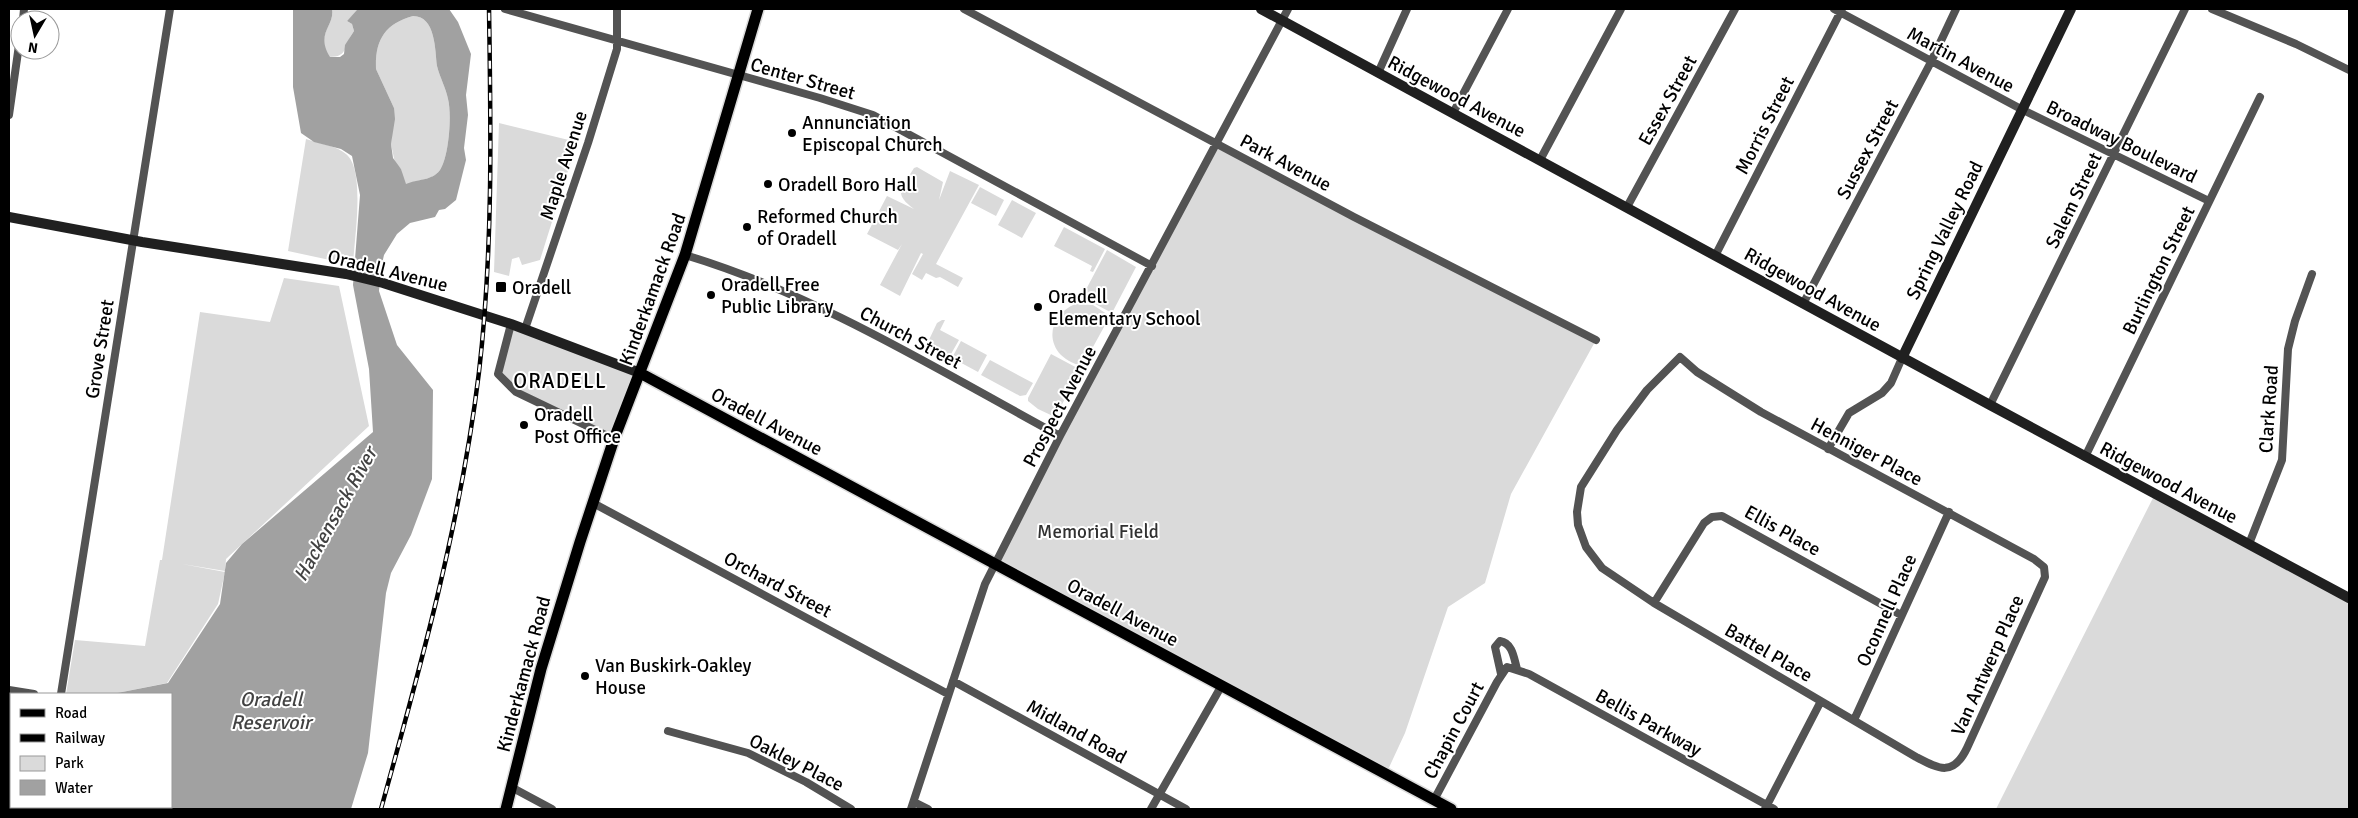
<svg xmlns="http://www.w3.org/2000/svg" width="2358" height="818" viewBox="0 0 2358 818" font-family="Signika,sans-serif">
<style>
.green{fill:#dadada}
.water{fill:#a1a1a1;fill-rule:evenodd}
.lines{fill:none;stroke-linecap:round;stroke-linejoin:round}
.primary-casing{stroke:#dbdbdb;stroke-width:14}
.street{stroke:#535353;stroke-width:8}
.secondary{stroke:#202020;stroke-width:10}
.primary{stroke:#000;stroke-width:11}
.rail-casing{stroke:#000;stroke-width:4.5}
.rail{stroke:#fff;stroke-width:2.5;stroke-dasharray:8;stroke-linecap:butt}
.poi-dot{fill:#000;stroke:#fff;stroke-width:2}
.labels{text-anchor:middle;stroke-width:4;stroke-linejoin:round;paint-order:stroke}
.street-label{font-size:19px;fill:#000;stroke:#fff}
.poi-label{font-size:19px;fill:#000;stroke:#fff;text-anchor:start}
.park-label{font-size:19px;fill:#313131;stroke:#fff}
.water-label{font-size:20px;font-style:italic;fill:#424242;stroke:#fff}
.quarter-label{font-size:21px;letter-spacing:1px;fill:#000;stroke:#fff}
</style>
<rect width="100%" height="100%" fill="#fff"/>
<!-- green -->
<path class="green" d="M332 9H359L347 21 352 24 354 31C343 46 349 57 329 57 315 33 335 26 332 9Z
M413 16C436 16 435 51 437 66 440 78 446 88 448 99 452 114 449 157 440 170 432 181 417 179 406 185L403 182 401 169 395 163 391 144 394 108 376 69C375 41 384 24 413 16Z
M499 123 577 142 540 260 522 265 519 257 512 259 509 276 494 272Z
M306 139C318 143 337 146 346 154 366 170 354 240 353 265L288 251Z
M1216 144 1596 340 1511 494 1485 583 1448 607 1405 733 1386 774 995 564Z
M917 167 943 182 939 200 950 171 979 185 936 264 963 278 958 287 940 277 936 278 926 273 922 280 912 274 923 254 921 253 900 296 880 285 902 244 898 250 867 234 887 196 914 209C892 193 902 188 914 168Z
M980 187 1004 200 996 216 971 203Z
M1012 200 1036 213 1022 238 998 225Z
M1064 227 1105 249 1093 272 1090 271 1092 266 1054 246Z
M1107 250 1136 267 1112 313 1082 297Z
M284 278 339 286 369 426 226 559 225 571 182 564 225 572 218 604 167 683 112 694H66L75 640 145 646 160 560H162L200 312 270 322Z
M1075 304 1093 305 1110 316 1082 367C1076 364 1067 361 1061 355 1044 337 1054 313 1075 304Z
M942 320H945L940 330 959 340 951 354 946 356 928 347 927 344 937 323Z
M511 324 640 373 614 439 516 392 498 374Z
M961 341 987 355 978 372 954 359 953 356Z
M1051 354 1081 370 1055 417 1038 409 1028 401V398Z
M990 360 1033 383 1026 395 1020 396 981 375Z
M2155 494 2349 598V809H1996Z
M9 690 34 694H11V807H20V809H9Z"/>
<!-- water -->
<path class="water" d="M293 9H332C335 26 315 33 330 57H340L344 54 345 45 354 31 352 24 347 21 357 10 449 9 458 22 471 54 466 95 468 115 464 148 466 160 456 200 445 209 439 210 435 217 410 223 397 234 384 255 381 268 379 291 397 345 433 390 432 479 411 535 391 573 386 593 368 753 351 809H20V807H171V694H112L168 683 220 604 226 563 242 544 373 432 369 369 353 285 360 195 352 156 341 149 314 142 301 133 293 87ZM413 16C436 16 435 51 437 66 440 78 446 88 448 99 452 114 449 157 440 170 432 181 417 179 406 184L401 169 393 158 391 144 395 119 394 108 376 69C375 41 384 24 413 16Z"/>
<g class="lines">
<defs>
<path id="primary" d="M640 373 1451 809
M506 809 541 669 580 542 614 439 685 255 758 9"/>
</defs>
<!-- primary casing -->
<use href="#primary" class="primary-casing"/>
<!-- street -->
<path class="street" d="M505 9 820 98 873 115 1152 266
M964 9 1354 217 1596 340
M1834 9 2021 109 2209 201
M2212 9 2296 44 2349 70
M23 20 24 9
M1378 73 1407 9
M1453 113 1508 9
M9 115 20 38
M1540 160 1621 9
M1627 207 1735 9
M685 255C818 295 938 370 1060 436
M1715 256 1842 9
M1803 304 1931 62 1956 9
M511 324 498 374 516 392 614 439
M525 329 588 143 617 49V9
M1680 357 1697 372 1761 412 2034 559 2044 567 2045 577 1967 748C1953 777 1939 769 1916 757L1654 603 1602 568 1586 547 1578 525 1577 512 1581 487 1617 430 1647 390Z
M1990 405 2185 9
M1828 449 1849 413 1882 393 1891 383 1902 358
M2085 457 2260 97
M593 503 948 694
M2249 544 2282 460 2288 349 2295 321 2312 274
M1654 603 1704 523 1712 517 1722 516 1901 615
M1501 674 1495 647 1500 641C1513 643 1514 659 1517 669
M953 681 1186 809
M9 690 34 694
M61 694 170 9
M1854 720 1949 512
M668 731 748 753 806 782 851 809
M511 787 552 809
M1434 800 1497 682 1507 667 1529 674 1774 809
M914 802 928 809
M911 809 985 584 1060 436 1288 9
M1151 809 1222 685
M1765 809 1821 701"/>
<!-- secondary -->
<path class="secondary" d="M1261 9 1990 405 2349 598
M9 217 142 242 346 274 383 283 511 324 640 373
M1902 358 2071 9"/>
<!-- primary -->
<use href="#primary" class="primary"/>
<defs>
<path id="rail" d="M381 809C421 665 461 521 479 372 493 251 491 130 489 9"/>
</defs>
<!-- rail casing -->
<use href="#rail" class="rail-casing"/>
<!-- rail -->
<use href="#rail" class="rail"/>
</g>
<!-- markers -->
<g class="poi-dot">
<circle cx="792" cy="133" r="5"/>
<circle cx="768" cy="184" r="5"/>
<circle cx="747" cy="227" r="5"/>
<rect x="495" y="281" width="12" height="12" rx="2.5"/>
<circle cx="711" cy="295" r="5"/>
<circle cx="1038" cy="307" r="5"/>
<circle cx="524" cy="425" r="5"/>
<circle cx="585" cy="676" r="5"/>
</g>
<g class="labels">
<!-- street labels -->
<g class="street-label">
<text transform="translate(1961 59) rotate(28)" y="7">Martin Avenue</text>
<text transform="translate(803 78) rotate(16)" y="7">Center Street</text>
<text transform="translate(1457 96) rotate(28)" y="7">Ridgewood Avenue</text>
<text transform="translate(1667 100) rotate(-61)" y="7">Essex Street</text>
<text transform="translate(1764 125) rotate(-63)" y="7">Morris Street</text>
<text transform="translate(2122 141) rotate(26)" y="7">Broadway Boulevard</text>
<text transform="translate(1867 149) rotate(-62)" y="7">Sussex Street</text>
<text transform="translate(1286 162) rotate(28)" y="7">Park Avenue</text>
<text transform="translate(563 165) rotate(-72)" y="7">Maple Avenue</text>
<text transform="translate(2073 200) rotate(-64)" y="7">Salem Street</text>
<text transform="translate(1944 230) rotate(-64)" y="7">Spring Valley Road</text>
<text transform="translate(388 270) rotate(14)" y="7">Oradell Avenue</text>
<text transform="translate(2158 270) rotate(-64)" y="7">Burlington Street</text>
<text transform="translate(652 289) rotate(-70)" y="7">Kinderkamack Road</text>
<text transform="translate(1813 289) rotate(29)" y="7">Ridgewood Avenue</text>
<text transform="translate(911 337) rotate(28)" y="7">Church Street</text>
<text transform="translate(99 349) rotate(-81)" y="7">Grove Street</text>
<text transform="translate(1059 406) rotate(-62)" y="7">Prospect Avenue</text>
<text transform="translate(2268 409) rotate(-86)" y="7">Clark Road</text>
<text transform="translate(767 421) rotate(28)" y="7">Oradell Avenue</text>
<text transform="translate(1867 451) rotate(28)" y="7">Henniger Place</text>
<text transform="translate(2169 482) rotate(28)" y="7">Ridgewood Avenue</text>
<text transform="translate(1783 530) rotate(29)" y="7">Ellis Place</text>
<text transform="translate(778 584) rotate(28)" y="7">Orchard Street</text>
<text transform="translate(1886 610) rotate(-66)" y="7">Oconnell Place</text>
<text transform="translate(1123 612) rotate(28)" y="7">Oradell Avenue</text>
<text transform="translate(1769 652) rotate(30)" y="7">Battel Place</text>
<text transform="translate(1987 665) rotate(-66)" y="7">Van Antwerp Place</text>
<text transform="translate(523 674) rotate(-75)" y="7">Kinderkamack Road</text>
<text transform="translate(1649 722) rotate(29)" y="7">Bellis Parkway</text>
<text transform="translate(1453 730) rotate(-62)" y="7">Chapin Court</text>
<text transform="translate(1077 731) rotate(29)" y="7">Midland Road</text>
<text transform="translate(797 762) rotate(27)" y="7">Oakley Place</text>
</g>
<!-- poi labels -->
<g class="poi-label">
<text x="802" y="129">Annunciation<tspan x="802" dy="22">Episcopal Church</tspan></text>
<text x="778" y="191">Oradell Boro Hall</text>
<text x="757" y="223">Reformed Church<tspan x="757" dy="22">of Oradell</tspan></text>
<text x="721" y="291">Oradell Free<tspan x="721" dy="22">Public Library</tspan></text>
<text x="512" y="294">Oradell</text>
<text x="1048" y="303">Oradell<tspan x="1048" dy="22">Elementary School</tspan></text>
<text x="534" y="421">Oradell<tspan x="534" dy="22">Post Office</tspan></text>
<text x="595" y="672">Van Buskirk-Oakley<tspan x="595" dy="22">House</tspan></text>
</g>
<!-- park labels -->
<g class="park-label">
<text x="1098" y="538">Memorial Field</text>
</g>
<!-- water labels -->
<g class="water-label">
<text transform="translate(335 514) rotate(-61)" y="7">Hackensack River</text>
<text x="271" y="706">Oradell<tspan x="271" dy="23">Reservoir</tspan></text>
</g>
<!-- quarter labels -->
<g class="quarter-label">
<text x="560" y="388">ORADELL</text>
</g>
</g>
<!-- border -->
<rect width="2358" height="818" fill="none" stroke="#000000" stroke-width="20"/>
<!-- legend -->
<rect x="10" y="693" width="162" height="115" fill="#ffffff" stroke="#999999"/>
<rect x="20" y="709" width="25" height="8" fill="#000000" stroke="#999999"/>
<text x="55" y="718" font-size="15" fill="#000000">Road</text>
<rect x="20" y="734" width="25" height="8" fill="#000000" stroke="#999999"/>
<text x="55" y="743" font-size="15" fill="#000000">Railway</text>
<rect x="20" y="756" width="25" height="15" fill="#dadada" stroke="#999999"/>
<text x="55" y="768" font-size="15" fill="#000000">Park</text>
<rect x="20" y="780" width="25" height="15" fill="#a1a1a1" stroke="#999999"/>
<text x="55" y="793" font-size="15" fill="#000000">Water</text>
<!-- north arrow -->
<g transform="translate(35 35) rotate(189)"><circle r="24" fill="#ffffff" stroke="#999999"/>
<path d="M0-4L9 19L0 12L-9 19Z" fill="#000000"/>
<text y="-8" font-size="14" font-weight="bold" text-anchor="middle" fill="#000000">N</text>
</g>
</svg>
